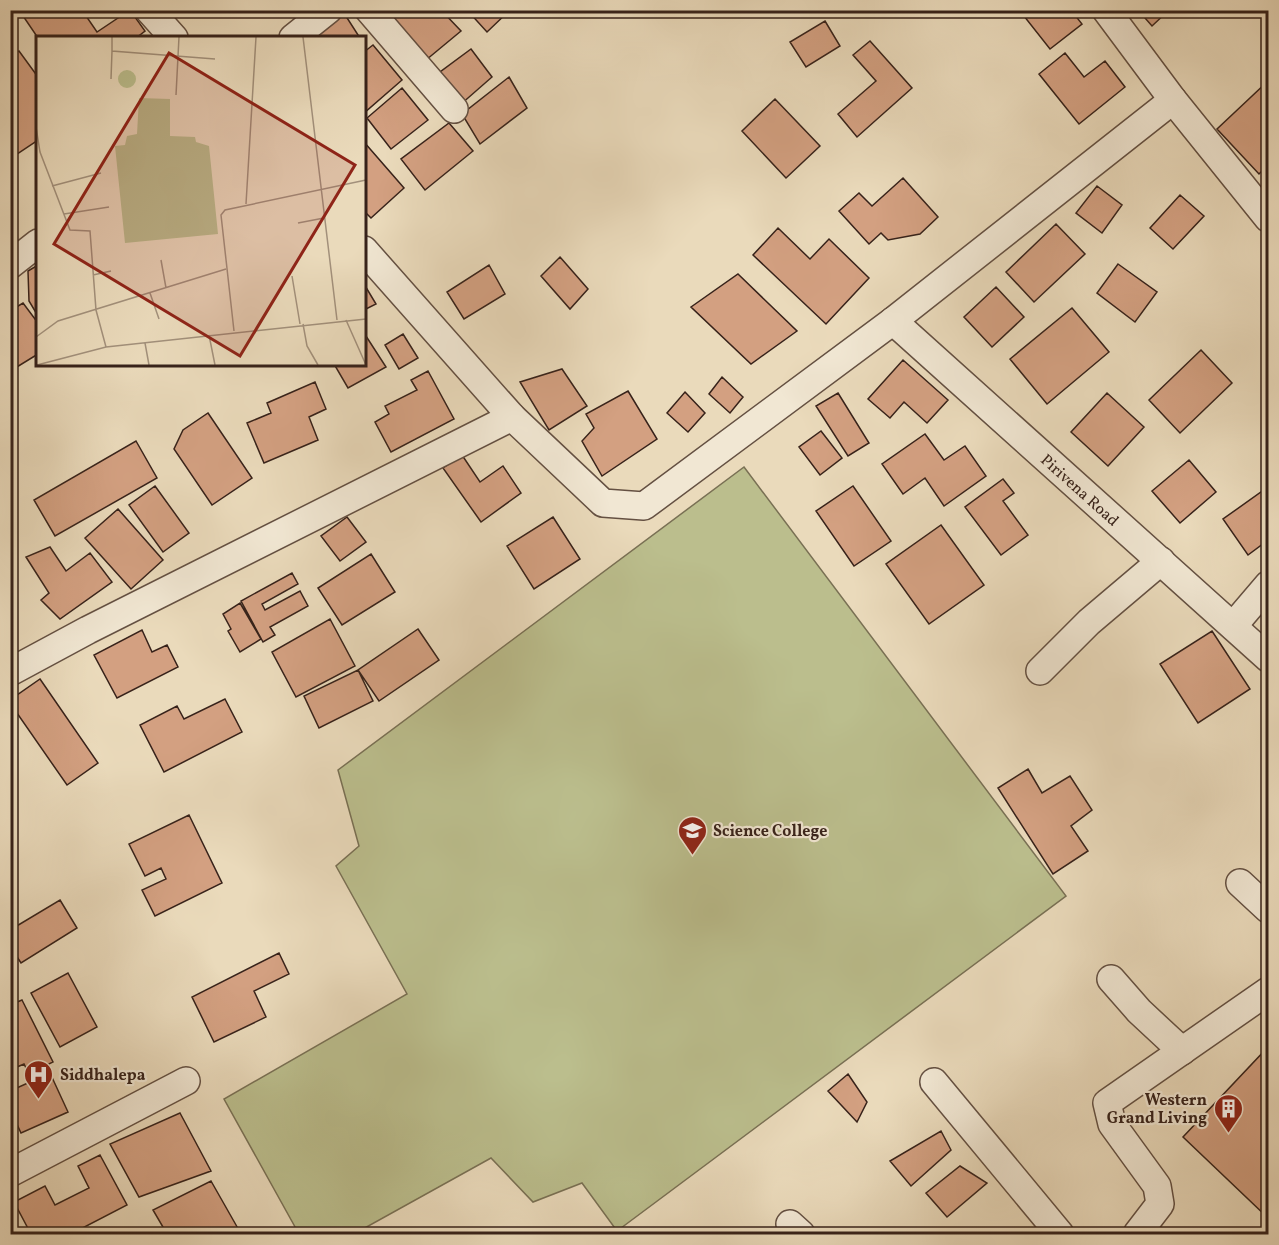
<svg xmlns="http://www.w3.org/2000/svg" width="1279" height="1245" viewBox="0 0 1279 1245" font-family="Vollkorn,serif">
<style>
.green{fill:#bbbe8d;stroke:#797054;stroke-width:1.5}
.building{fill:#d3a081;stroke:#37221a;stroke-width:1.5}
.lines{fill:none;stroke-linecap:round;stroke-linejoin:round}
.street-casing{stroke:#645042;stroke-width:30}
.street{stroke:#f1e7d3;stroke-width:27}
.labels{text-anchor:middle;stroke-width:4.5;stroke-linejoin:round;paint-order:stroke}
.street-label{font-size:16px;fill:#37221a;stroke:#f1e7d3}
.poi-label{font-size:16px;font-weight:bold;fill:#37221a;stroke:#f1e7d3;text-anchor:start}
.inset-road{fill:none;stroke:#a2907b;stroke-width:1.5}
.view{fill:#8f2418;fill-opacity:0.15;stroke:#8f2418;stroke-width:3}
.inset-edge{fill:none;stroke:#37221a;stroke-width:3}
</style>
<rect width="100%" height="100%" fill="#eadabb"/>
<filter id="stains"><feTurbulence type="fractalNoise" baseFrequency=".00333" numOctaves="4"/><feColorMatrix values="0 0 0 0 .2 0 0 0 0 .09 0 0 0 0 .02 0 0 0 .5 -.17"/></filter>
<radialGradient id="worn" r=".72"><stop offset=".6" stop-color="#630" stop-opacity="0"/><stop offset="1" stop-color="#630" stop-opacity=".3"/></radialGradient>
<!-- green -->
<path class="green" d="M744 467 1066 896 617 1231 582 1183 533 1202 491 1158 354 1234H299L224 1099 407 994 336 866 359 846 338 770Z"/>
<!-- building -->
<path class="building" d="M19 10H82L97 32 130 10 145 31 136 38H38Z
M342 10 360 38H308L341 10Z
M380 10H441L461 31 420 65Z
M467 10H510L487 32Z
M1071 10 1082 24 1050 49 1020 11Z
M1138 10H1169L1152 26Z
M825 21 840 46 806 67 790 42Z
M870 41 912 88 857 137 838 114 876 81 853 55Z
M373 45 402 80 364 113V52Z
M471 49 492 77 460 105 436 75Z
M19 51 38 77V140L11 158 10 57Z
M1065 53 1084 77 1105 61 1125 87 1079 124 1039 74Z
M509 77 527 108 480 144 462 114Z
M1268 81V165L1259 174 1217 129Z
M402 88 428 120 391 149 367 118Z
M775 99 820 146 786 178 742 131Z
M449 123 473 151 425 190 401 159Z
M364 142 404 188 371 218 364 211Z
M903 178 938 217 920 234 888 240 881 233 869 244 839 211 859 193 872 206Z
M1097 186 1122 205 1102 233 1076 213Z
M1180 195 1204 216 1173 249 1150 228Z
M1056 224 1085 254 1034 302 1006 272Z
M778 228 810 259 829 239 869 278 826 324 753 255Z
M560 257 588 289 570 309 541 276Z
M1118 264 1157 292 1135 322 1097 293Z
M38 265V316L29 301 28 271Z
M489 265 505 294 464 319 447 292Z
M738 274 797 331 751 364 691 307Z
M364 284 376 304 364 310Z
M996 287 1024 317 992 347 964 317Z
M23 303 38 323V354L12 370 10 368V311Z
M1072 308 1109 352 1047 404 1010 359Z
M364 333 386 367 348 388 334 364H364Z
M403 334 418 358 399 369 385 345Z
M1201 350 1232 383 1180 433 1149 400Z
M903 360 948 400 927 423 904 402 890 418 868 399Z
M562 369 587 406 549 430 520 382Z
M428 371 454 419 391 452 375 422 389 414 385 406 417 390 411 380Z
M722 377 743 397 730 413 709 394Z
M315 382 326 409 309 417 318 440 264 463 247 423 271 413 267 403Z
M628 391 657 439 602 476 582 441 594 428 586 414Z
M685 392 705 413 688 432 667 413Z
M838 393 869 443 848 456 816 406Z
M1107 393 1144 427 1108 466 1071 432Z
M208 413 252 478 212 505 174 449 183 430Z
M821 431 842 458 820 475 799 447Z
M925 434 944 460 965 446 986 476 944 506 925 478 903 494 882 464Z
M136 441 157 478 55 536 34 500Z
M462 455 480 482 503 466 521 493 481 522 443 468Z
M1189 460 1216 492 1180 523 1152 491Z
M1003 479 1014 493 1003 501 1028 535 1001 555 965 507Z
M155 486 189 533 163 552 129 505Z
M853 486 891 541 854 566 816 511Z
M1268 487V540L1248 555 1223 519Z
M118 509 163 560 131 589 85 538Z
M347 517 366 542 340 561 321 536Z
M553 517 580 559 534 589 507 546Z
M941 525 984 585 929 624 886 564Z
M50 547 66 571 90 553 112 582 60 619 41 600 49 593 26 557Z
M371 554 395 592 342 625 318 588Z
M292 573 298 584 262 604 265 610 300 591 308 606 270 627 275 635 263 642 241 601Z
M240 603 261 639 240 652 228 631 231 629 223 614Z
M330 619 355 666 296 697 272 652Z
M418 629 439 660 379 701 358 670Z
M142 630 152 652 167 645 178 667 117 698 94 655Z
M1212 631 1250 689 1198 723 1160 664Z
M358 670 373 701 319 728 304 696Z
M40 679 98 763 67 785 10 703V700Z
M225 699 242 732 164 772 140 725 177 706 184 719Z
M1028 769 1042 793 1070 776 1092 810 1071 826 1088 851 1053 874 998 788Z
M189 815 222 883 155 916 142 890 166 879 161 868 145 876 129 844Z
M60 900 77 928 21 963 10 946V930Z
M279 953 289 974 254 991 266 1017 214 1042 192 997Z
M68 973 97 1027 60 1047 31 993Z
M22 1000 53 1062 29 1074 24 1064 10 1070V1005Z
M1268 1047V1218L1183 1137Z
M50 1073 68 1112 21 1133 10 1109V1091Z
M848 1074 867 1102 857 1122 828 1091Z
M180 1113 211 1171 139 1197 110 1144Z
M941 1131 951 1150 911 1186 890 1161Z
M100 1155 127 1205 71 1234H31L14 1202 45 1186 55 1205 89 1188 78 1166Z
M960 1166 987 1183 947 1217 926 1193Z
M211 1181 240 1232 235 1234H167L153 1210Z"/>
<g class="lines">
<defs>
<g id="street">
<path d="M149 10 174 38"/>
<path d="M369 10 454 109"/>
<path d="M1106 10 1173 100 1268 218"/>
<path d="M293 38 328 10"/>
<path d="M364 250 512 417 603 503 644 506 893 321 1173 100"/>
<path d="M10 265 38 243"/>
<path id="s1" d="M893 321 1268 658"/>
<path d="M1233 626 1268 585"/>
<path d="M1040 671 1089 622 1161 561"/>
<path d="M10 672 88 630 512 417"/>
<path d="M1240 883 1268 909"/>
<path d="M1111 979 1139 1011 1182 1051"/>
<path d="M934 1082 1060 1234"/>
<path d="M10 1173 186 1081"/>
<path d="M790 1224 801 1234"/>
<path d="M1137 1234 1160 1204 1157 1186 1112 1124 1107 1103 1268 991"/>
</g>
</defs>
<!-- street casing -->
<use href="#street" class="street-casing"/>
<!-- street -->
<use href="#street" class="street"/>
</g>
<!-- icons -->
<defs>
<symbol id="school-pin" viewBox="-11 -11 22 30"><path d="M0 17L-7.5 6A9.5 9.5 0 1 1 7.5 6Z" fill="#8f2418" stroke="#f1e7d3"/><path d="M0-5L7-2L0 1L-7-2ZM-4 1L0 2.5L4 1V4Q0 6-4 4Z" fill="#fff"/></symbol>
<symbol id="hospital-pin" viewBox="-11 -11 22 30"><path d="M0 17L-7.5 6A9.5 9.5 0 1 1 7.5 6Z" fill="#8f2418" stroke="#f1e7d3"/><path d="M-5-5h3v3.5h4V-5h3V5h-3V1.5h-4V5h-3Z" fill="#fff"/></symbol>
<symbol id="building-pin" viewBox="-11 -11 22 30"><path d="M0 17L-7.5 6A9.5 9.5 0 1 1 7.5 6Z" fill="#8f2418" stroke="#f1e7d3"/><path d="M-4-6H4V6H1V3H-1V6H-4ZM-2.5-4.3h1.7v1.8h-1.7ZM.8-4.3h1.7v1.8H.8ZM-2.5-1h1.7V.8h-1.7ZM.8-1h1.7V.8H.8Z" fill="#fff"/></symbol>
</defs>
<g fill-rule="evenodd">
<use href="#school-pin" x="676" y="814" width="33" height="45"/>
<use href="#hospital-pin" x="22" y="1058" width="33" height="45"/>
<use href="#building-pin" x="1212" y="1092" width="33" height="45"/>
</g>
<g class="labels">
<!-- street labels -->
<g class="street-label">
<text dy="6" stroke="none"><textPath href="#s1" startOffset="252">Pirivena Road</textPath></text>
</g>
<!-- poi labels -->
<g class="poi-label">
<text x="713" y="836">Science College</text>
<text x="60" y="1080">Siddhalepa</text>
<text x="1207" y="1105" text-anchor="end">Western<tspan x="1207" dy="18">Grand Living</tspan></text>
</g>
</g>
<!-- overview -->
<g transform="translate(36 36)">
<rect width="330" height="330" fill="#eadabb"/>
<path d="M82 43a9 9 0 1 1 18 0a9 9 0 1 1-18 0ZM103 62 134 63V100L159 101 160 106 173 110 182 198 89 207 79 110 89 109 91 100 101 98Z" fill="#bbbe8d"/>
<path class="inset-road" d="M76 1V15L179 23M267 1 301 284M75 43 76 15M140 59 143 1M0 91 4 116 34 194 54 195 60 274 70 311M16 150 65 137M210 168 220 1M28 178 73 171M262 187 288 182M125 224 130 252M57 239 75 235M256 240 264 288M114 257 123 283M310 284 330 329M267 288 271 310 282 329M198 295 185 179 189 174 330 144M173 299 179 329M0 301 22 285 190 233M109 307 113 329M1 329 70 311 330 283"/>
<path class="view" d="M133 17 319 129 204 320 18 208Z"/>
<rect width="330" height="330" class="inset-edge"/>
</g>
<!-- margin -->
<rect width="1279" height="1245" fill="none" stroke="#eadabb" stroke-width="36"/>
<rect x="12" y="12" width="1255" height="1221" fill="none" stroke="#37221a" stroke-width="3"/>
<rect x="18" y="18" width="1243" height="1209" fill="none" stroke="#37221a" stroke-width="1.5"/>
<rect width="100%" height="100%" filter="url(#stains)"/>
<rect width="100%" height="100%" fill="url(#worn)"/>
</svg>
